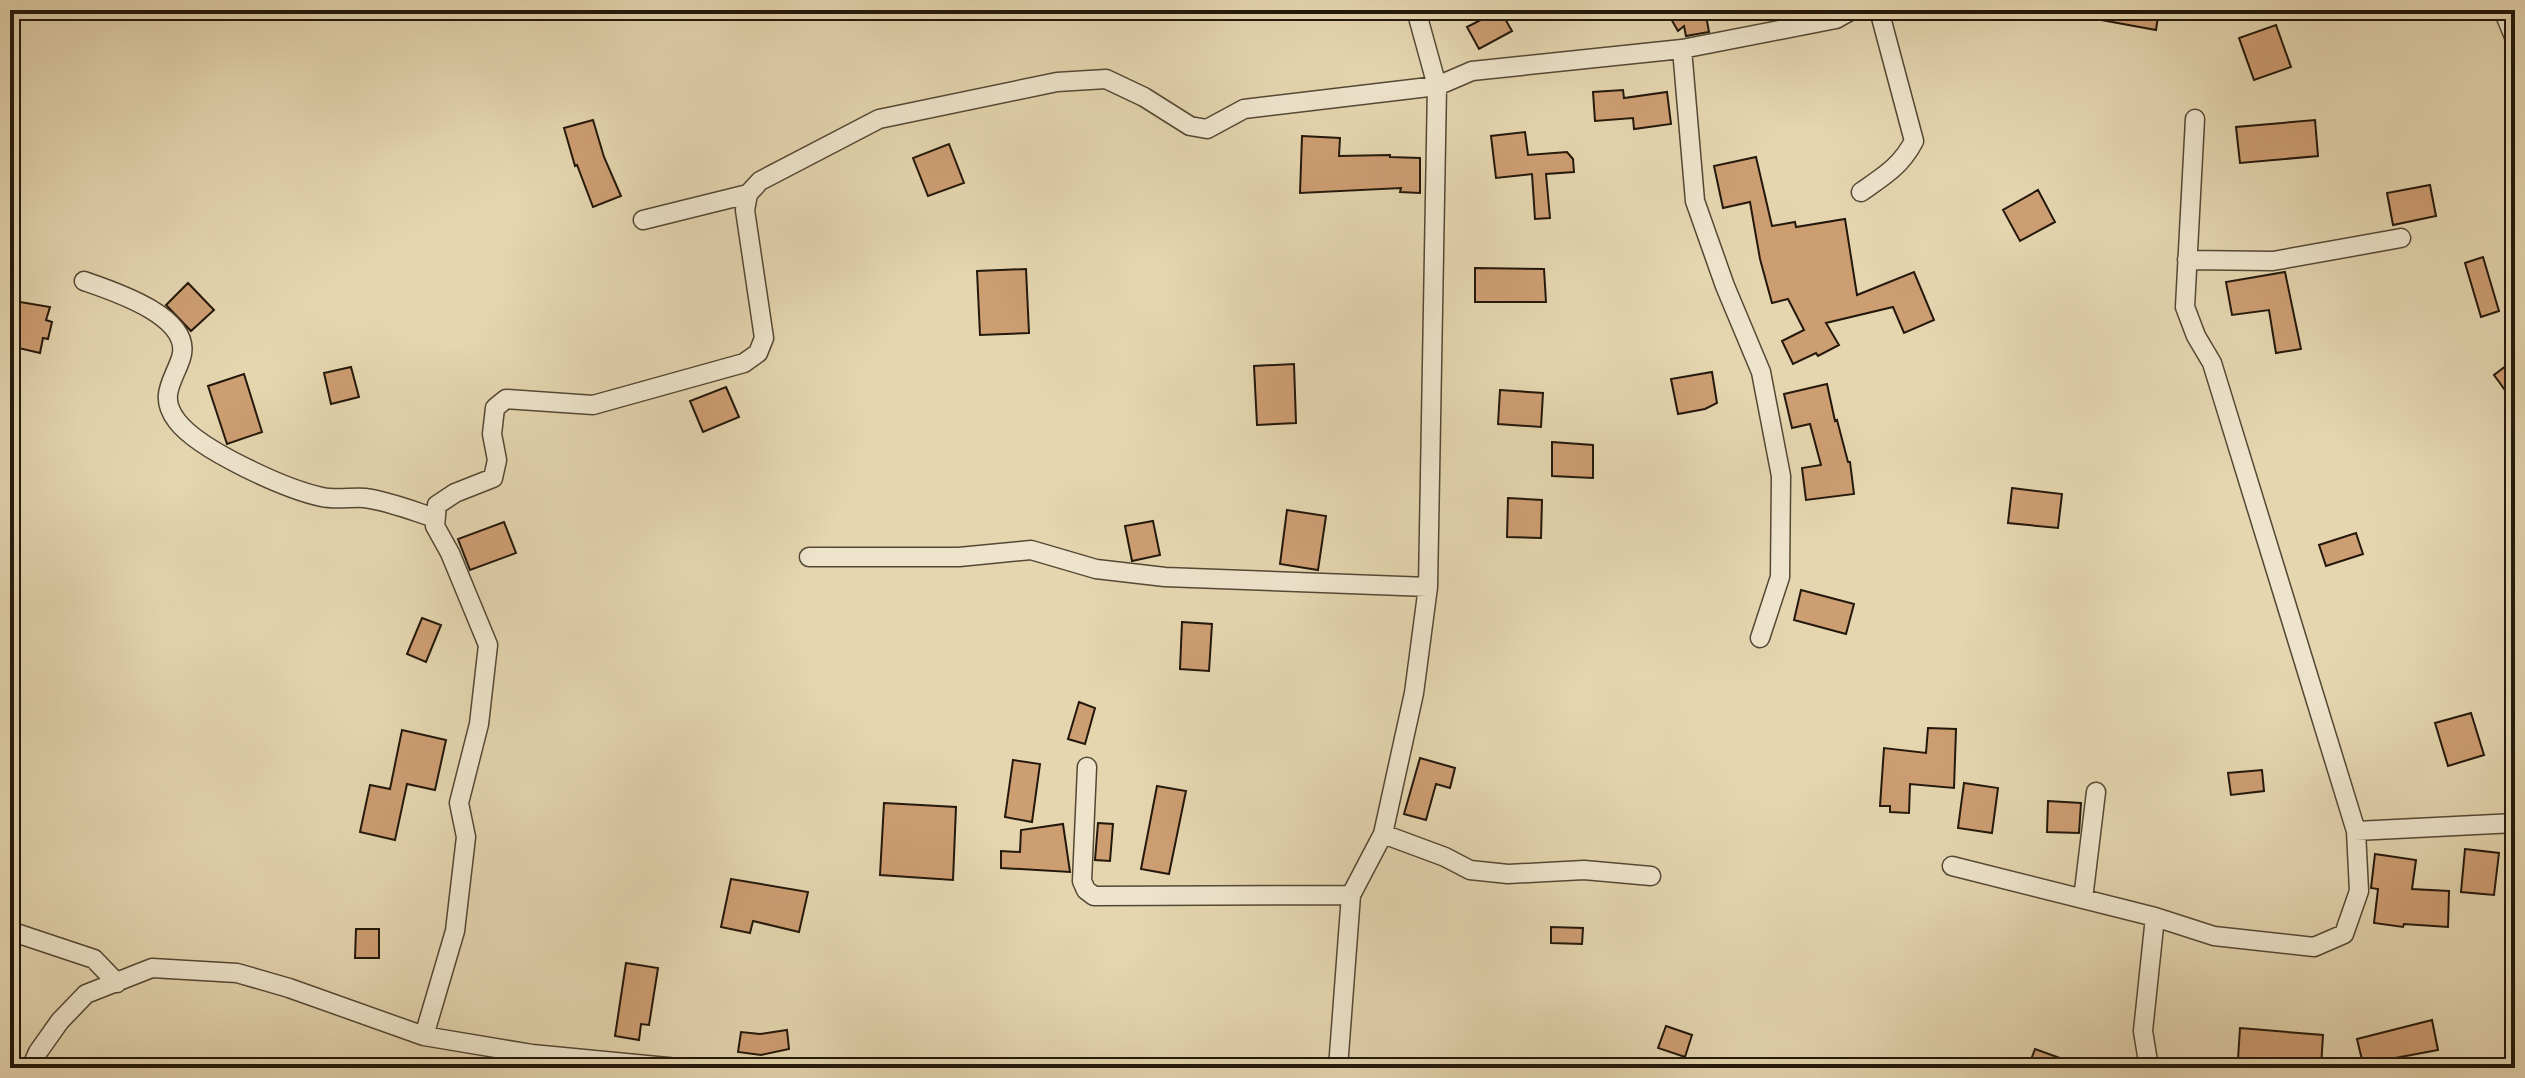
<svg xmlns="http://www.w3.org/2000/svg" width="2525" height="1078" viewBox="0 0 2525 1078" font-family="'Libre Bodoni',serif">
<style>
.building{fill:#ce9e73;stroke:#23180b;stroke-width:2}
.lines{fill:none;stroke-linecap:round;stroke-linejoin:round}
.street-casing{stroke:#544834;stroke-width:21}
.street{stroke:#eee4cc;stroke-width:18}
</style>
<rect width="100%" height="100%" fill="#e5d6b0"/>
<filter id="stains"><feTurbulence type="fractalNoise" baseFrequency=".0025" numOctaves="4"/><feColorMatrix values="0 0 0 0 .2 0 0 0 0 .09 0 0 0 0 .02 0 0 0 .5 -.17"/></filter>
<radialGradient id="worn" r=".72"><stop offset=".6" stop-color="#630" stop-opacity="0"/><stop offset="1" stop-color="#630" stop-opacity=".3"/></radialGradient>
<!-- building -->
<path class="building" d="M1500 10 1512 31 1479 49 1467 27Z
M1666 10H1705L1709 32 1686 36 1684 26 1678 31Z
M2091 10H2159L2156 30 2090 18Z
M2276 25 2291 67 2254 80 2239 38Z
M1623 90 1624 98 1667 92 1671 124 1634 129 1633 118 1595 121 1593 92Z
M593 120 604 157 621 196 593 207 577 165 575 166 564 128Z
M2315 120 2318 156 2240 163 2236 127Z
M1525 132 1528 155 1567 152 1573 159 1574 172 1546 174 1550 218 1535 219 1532 174 1496 178 1491 136Z
M1302 136 1340 138 1339 156 1390 155V157L1420 158V193L1400 192 1401 188 1300 193Z
M949 144 964 183 928 196 913 158Z
M1756 157 1772 226 1795 222 1796 227 1845 219 1857 295 1914 272 1934 320 1904 333 1893 307 1826 323 1839 345 1818 356 1816 353 1793 364 1782 341 1804 330 1788 299 1772 303 1760 259 1750 202 1723 208 1714 166Z
M2430 185 2436 216 2393 225 2387 193Z
M2038 190 2055 222 2020 241 2003 210Z
M2483 257 2499 311 2481 317 2465 263Z
M1475 268 1544 269 1546 302H1475Z
M1026 269 1029 333 980 335 977 271Z
M2285 272 2301 349 2276 353 2269 310 2232 315 2226 282Z
M188 283 214 310 191 331 166 305Z
M14 301 50 307 46 320 52 322 48 339 43 338 40 353 10 346V318Z
M2515 359V404L2494 375Z
M1294 364 1296 423 1257 425 1254 366Z
M351 367 359 397 331 404 324 373Z
M1712 372 1717 403 1705 409 1678 414 1671 379Z
M244 374 262 432 227 444 208 386Z
M1827 384 1835 421 1837 420 1848 462H1850L1854 494 1806 500 1802 468 1821 465 1810 424 1792 428 1784 394Z
M726 387 739 417 703 432 690 401Z
M1500 390 1543 393 1541 427 1498 424Z
M1552 442 1593 445V478L1552 476Z
M2012 488 2062 494 2058 528 2008 523Z
M1508 498 1542 500 1541 538 1507 537Z
M1287 510 1326 516 1318 570 1280 564Z
M1153 521 1160 555 1132 561 1125 526Z
M504 522 516 553 470 570 458 539Z
M2356 533 2363 554 2326 566 2319 545Z
M1801 590 1854 604 1846 634 1794 620Z
M422 618 441 625 426 662 407 654Z
M1182 622 1212 624 1209 671 1180 669Z
M1079 702 1095 708 1085 744 1068 739Z
M2471 713 2484 755 2448 766 2435 723Z
M1928 728 1956 729 1954 788 1910 784 1909 813 1890 812V806H1880L1884 748 1926 753Z
M402 730 446 740 435 790 407 784 395 840 360 832 370 785 390 789Z
M1420 758 1455 768 1450 788 1436 784 1426 820 1404 814Z
M1013 760 1040 764 1032 822 1005 817Z
M2262 770 2264 791 2231 795 2228 773Z
M1964 783 1998 788 1992 833 1958 828Z
M1157 786 1186 791 1169 874 1141 869Z
M2048 801 2081 803 2079 833 2047 832Z
M884 803 956 807 953 880 880 875Z
M1098 823 1113 824 1110 861 1095 860Z
M1063 824 1070 872 1001 868V851L1020 852 1021 830Z
M2465 849 2499 853 2494 895 2461 892Z
M2375 854 2416 860 2412 889 2449 891 2448 927 2404 924 2403 927 2374 923 2378 889 2371 888Z
M731 879 808 892 799 932 753 921 750 933 721 927Z
M1551 927 1583 928 1582 944 1551 943Z
M356 929H379V958H355Z
M626 963 658 968 649 1025 641 1024 639 1040 615 1036Z
M2432 1020 2438 1050 2363 1064 2357 1039Z
M1666 1026 1692 1035 1685 1057 1658 1048Z
M2240 1028 2323 1035 2321 1067 2238 1059Z
M787 1030 789 1049 761 1055 738 1052 741 1032 760 1034Z
M2035 1049 2082 1066V1068H2028Z"/>
<g class="lines">
<defs>
<path id="street" d="M2503 10 2515 39
M1682 49 1695 201 1725 286 1761 372 1781 476 1780 577 1760 638
M1861 192C1884 176 1901 166 1914 141L1879 10
M643 220 748 194
M2187 260 2273 261 2401 238
M84 281C113 291 194 317 181 358 173 382 158 396 177 421 199 450 285 489 322 497 335 500 351 497 365 498 388 501 413 511 435 518
M809 557H959L1031 550 1096 569 1165 577 1428 587
M1087 767 1082 881 1086 890 1094 896 1351 895
M2356 831 2515 823
M1383 834 1445 857 1470 870 1508 874 1584 870 1651 876
M1952 866 2155 917
M2083 899 2096 792
M10 931 94 959 117 983
M424 1036 455 931 466 837 459 803 479 724 488 645 450 553 435 526 437 505 455 493 493 478 497 460 492 434 495 408 506 399 593 405 744 363 758 353 764 338 745 210 748 194 760 181 879 119 1057 82 1106 79 1144 97 1190 126 1207 129 1244 109 1437 86 1416 10
M31 1068 38 1052 60 1021 86 994 152 968 237 973 289 988 424 1036 532 1054 678 1068
M1338 1068 1351 895 1383 834 1414 693 1428 587 1437 86 1472 71 1682 49 1836 19 1852 10
M2149 1068 2143 1031 2155 917 2214 936 2314 947 2344 934 2359 891 2356 831 2212 363 2196 336 2185 307 2195 119"/>
</defs>
<!-- street casing -->
<use href="#street" class="street-casing"/>
<!-- street -->
<use href="#street" class="street"/>
</g>
<!-- margin -->
<rect width="2525" height="1078" fill="none" stroke="#e5d6b0" stroke-width="40"/>
<rect x="12" y="12" width="2501" height="1054" fill="none" stroke="#23180b" stroke-width="4"/>
<rect x="20" y="20" width="2485" height="1038" fill="none" stroke="#23180b" stroke-width="2"/>
<rect width="100%" height="100%" filter="url(#stains)"/>
<rect width="100%" height="100%" fill="url(#worn)"/>
</svg>
